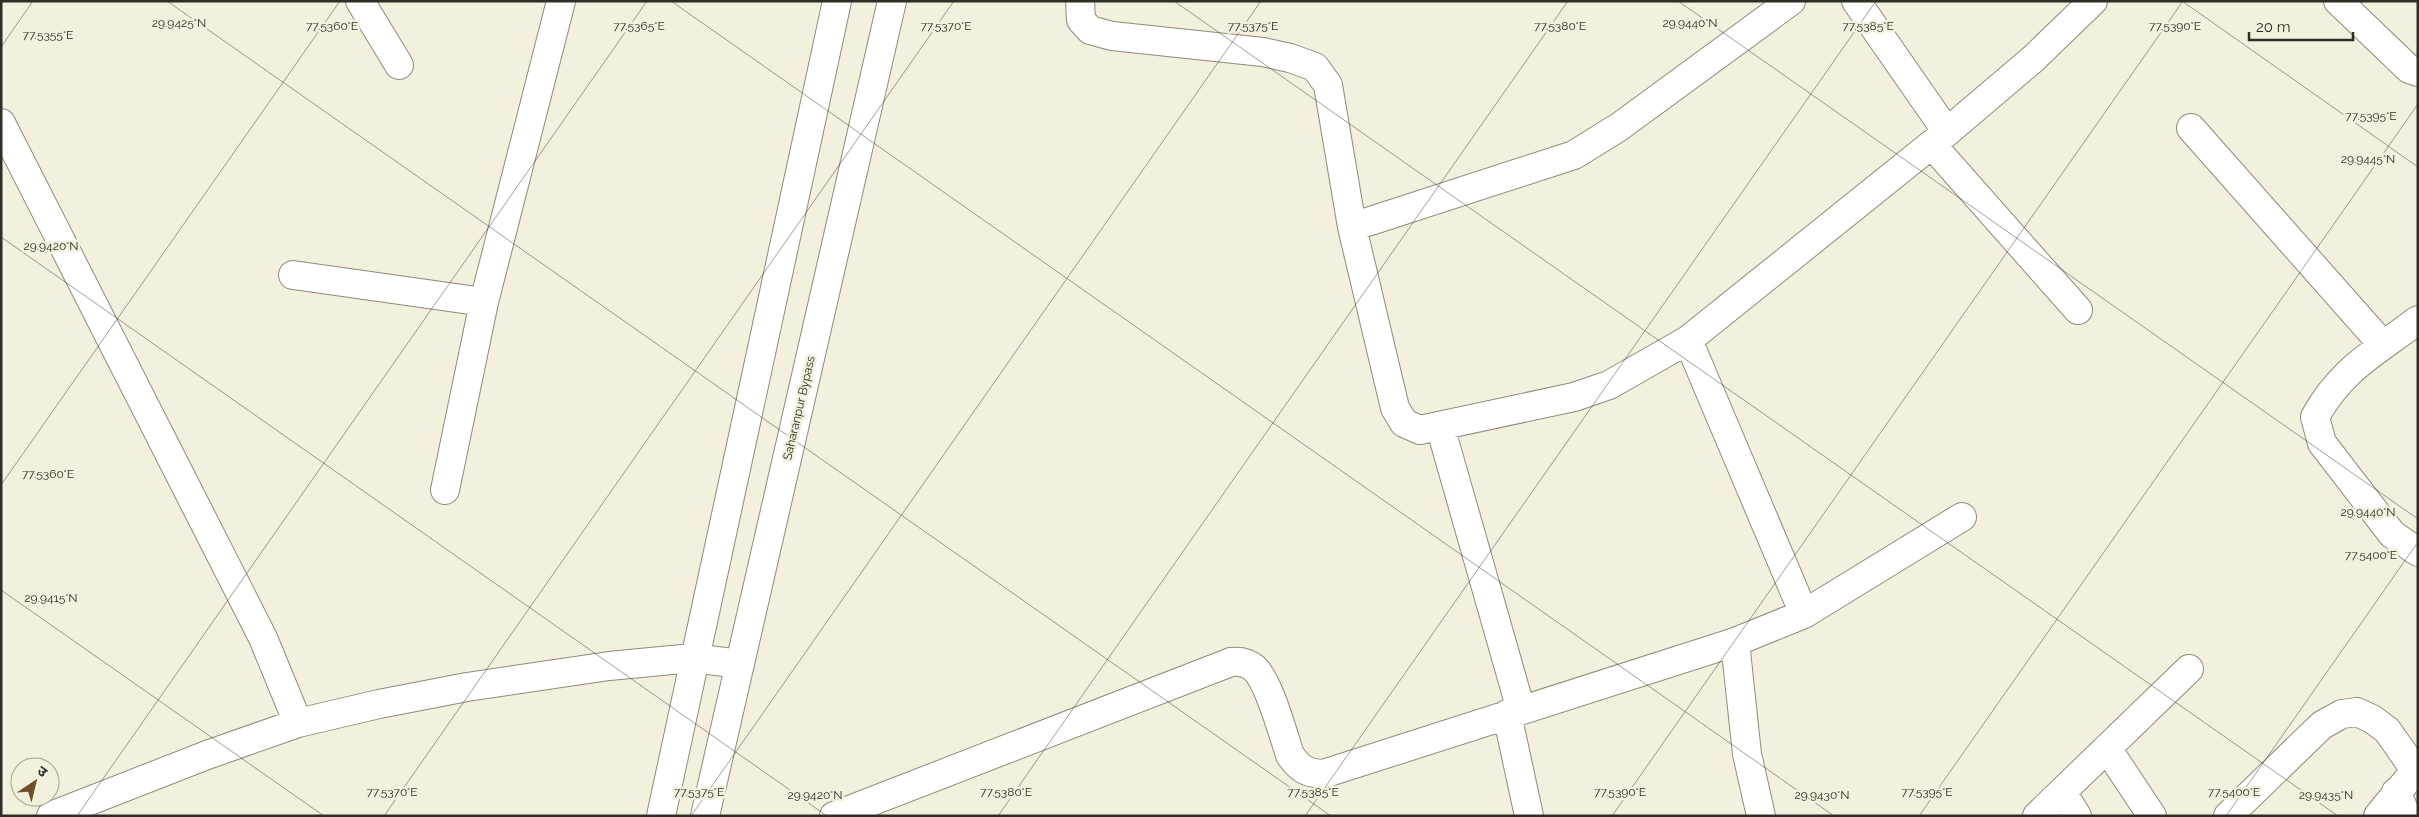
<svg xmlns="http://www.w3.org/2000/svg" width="2419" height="817" viewBox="0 0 2419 817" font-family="Raleway,'Noto Sans Devanagari',sans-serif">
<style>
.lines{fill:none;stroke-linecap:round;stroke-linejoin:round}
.minor-casing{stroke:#8e8b7a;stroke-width:30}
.major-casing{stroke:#8e8b7a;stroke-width:30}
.minor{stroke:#fff;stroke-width:28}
.major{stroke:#fff;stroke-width:28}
.ticks{fill:none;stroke:#2e2d26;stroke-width:1;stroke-opacity:0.45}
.labels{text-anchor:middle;stroke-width:5;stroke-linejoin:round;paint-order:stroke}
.street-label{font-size:12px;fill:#2e2d26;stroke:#f3f0dd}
.ticks-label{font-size:12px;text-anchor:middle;fill:#2e2d26;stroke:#f3f0dd;stroke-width:5;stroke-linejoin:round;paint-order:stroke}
</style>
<rect width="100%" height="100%" fill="#f3f0dd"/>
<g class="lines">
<defs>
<path id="minor" d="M360 1 399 65
M1080 1 1081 20 1090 30 1112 36 1263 52 1290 58 1315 67 1328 85 1352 227 1395 408 1404 423 1420 430 1574 397 1609 385 1688 340 1947 132 2033 59 2093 1
M1856 1 1947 132
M2338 1 2409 69 2418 72
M1 123 263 638 298 723
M2191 128 2383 345
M1932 145 2078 310
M1352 227 1574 155 1619 127 1791 1
M293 275 484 302
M2418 320C2376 352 2341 369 2315 417L2322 443 2392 534 2418 552
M1688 340 1804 614
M1440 426 1521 710
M445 490 484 302 561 1
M1735 642 1747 754 1761 816
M1507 714 1529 816
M2107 748 2152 816
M2062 792 2077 816
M2396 792 2407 816
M51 816 207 755 298 723 379 704 467 687 609 666 693 658 740 664
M834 816 1231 662C1239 661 1247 662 1254 668 1269 681 1283 734 1290 755 1300 769 1306 773 1323 774L1735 642 1804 614 1962 517
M2037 816 2189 669
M2228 816 2322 725 2342 714 2357 712 2372 719 2387 730 2415 770
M2378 816 2418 767"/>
<path id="major" d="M661 816 837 1
M705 816 892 1"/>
</defs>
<!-- minor casing -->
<use href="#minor" class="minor-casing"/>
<!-- major casing -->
<use href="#major" class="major-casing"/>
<!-- minor -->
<use href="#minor" class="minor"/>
<!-- major -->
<use href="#major" class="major"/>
</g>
<!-- ticks -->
<path class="ticks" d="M167 1 1331 816M671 1 1834 816M1174 1 2338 816M1678 1 2418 519M2182 1 2418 167M1 47 33 1M1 237 827 816M1 485 340 1M1 590 324 816M77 816 647 1M384 816 954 1M691 816 1261 1M998 816 1568 1M1305 816 1876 1M1612 816 2183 1M1919 816 2418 104M2226 816 2418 542"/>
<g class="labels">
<!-- street labels -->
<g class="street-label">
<text transform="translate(799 408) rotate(-77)" y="4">Saharanpur Bypass</text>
</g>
</g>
<g class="ticks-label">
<text x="179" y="27">29.9425°N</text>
<text x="1690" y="27">29.9440°N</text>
<text x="332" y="30">77.5360°E</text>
<text x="639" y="30">77.5365°E</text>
<text x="946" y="30">77.5370°E</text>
<text x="1253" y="30">77.5375°E</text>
<text x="1560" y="30">77.5380°E</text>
<text x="2175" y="30">77.5390°E</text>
<text x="1868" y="30">77.5385°E</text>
<text x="48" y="39">77.5355°E</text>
<text x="2371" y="120">77.5395°E</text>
<text x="2368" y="163">29.9445°N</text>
<text x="51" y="250">29.9420°N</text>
<text x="48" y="478">77.5360°E</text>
<text x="2368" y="516">29.9440°N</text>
<text x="2371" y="559">77.5400°E</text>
<text x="51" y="602">29.9415°N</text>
<text x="392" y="796">77.5370°E</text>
<text x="699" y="796">77.5375°E</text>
<text x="1006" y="796">77.5380°E</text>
<text x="1313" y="796">77.5385°E</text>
<text x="1620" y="796">77.5390°E</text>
<text x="1927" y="796">77.5395°E</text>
<text x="2234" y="796">77.5400°E</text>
<text x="815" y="799">29.9420°N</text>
<text x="1822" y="799">29.9430°N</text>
<text x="2326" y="799">29.9435°N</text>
</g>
<!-- border -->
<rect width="2419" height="817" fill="none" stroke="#2e2d26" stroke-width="5"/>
<!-- north arrow -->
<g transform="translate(35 782) rotate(35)"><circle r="24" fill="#f3f0dd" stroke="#a4a294"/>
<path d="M0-4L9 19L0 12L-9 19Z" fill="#734f29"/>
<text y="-8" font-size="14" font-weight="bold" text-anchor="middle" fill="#2e2d26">उ</text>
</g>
<!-- scale -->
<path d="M2249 32v8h104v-8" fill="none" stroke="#2e2d26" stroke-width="2.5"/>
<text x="2256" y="32" font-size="15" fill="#2e2d26" stroke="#f3f0dd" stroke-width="4" paint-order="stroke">20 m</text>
</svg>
